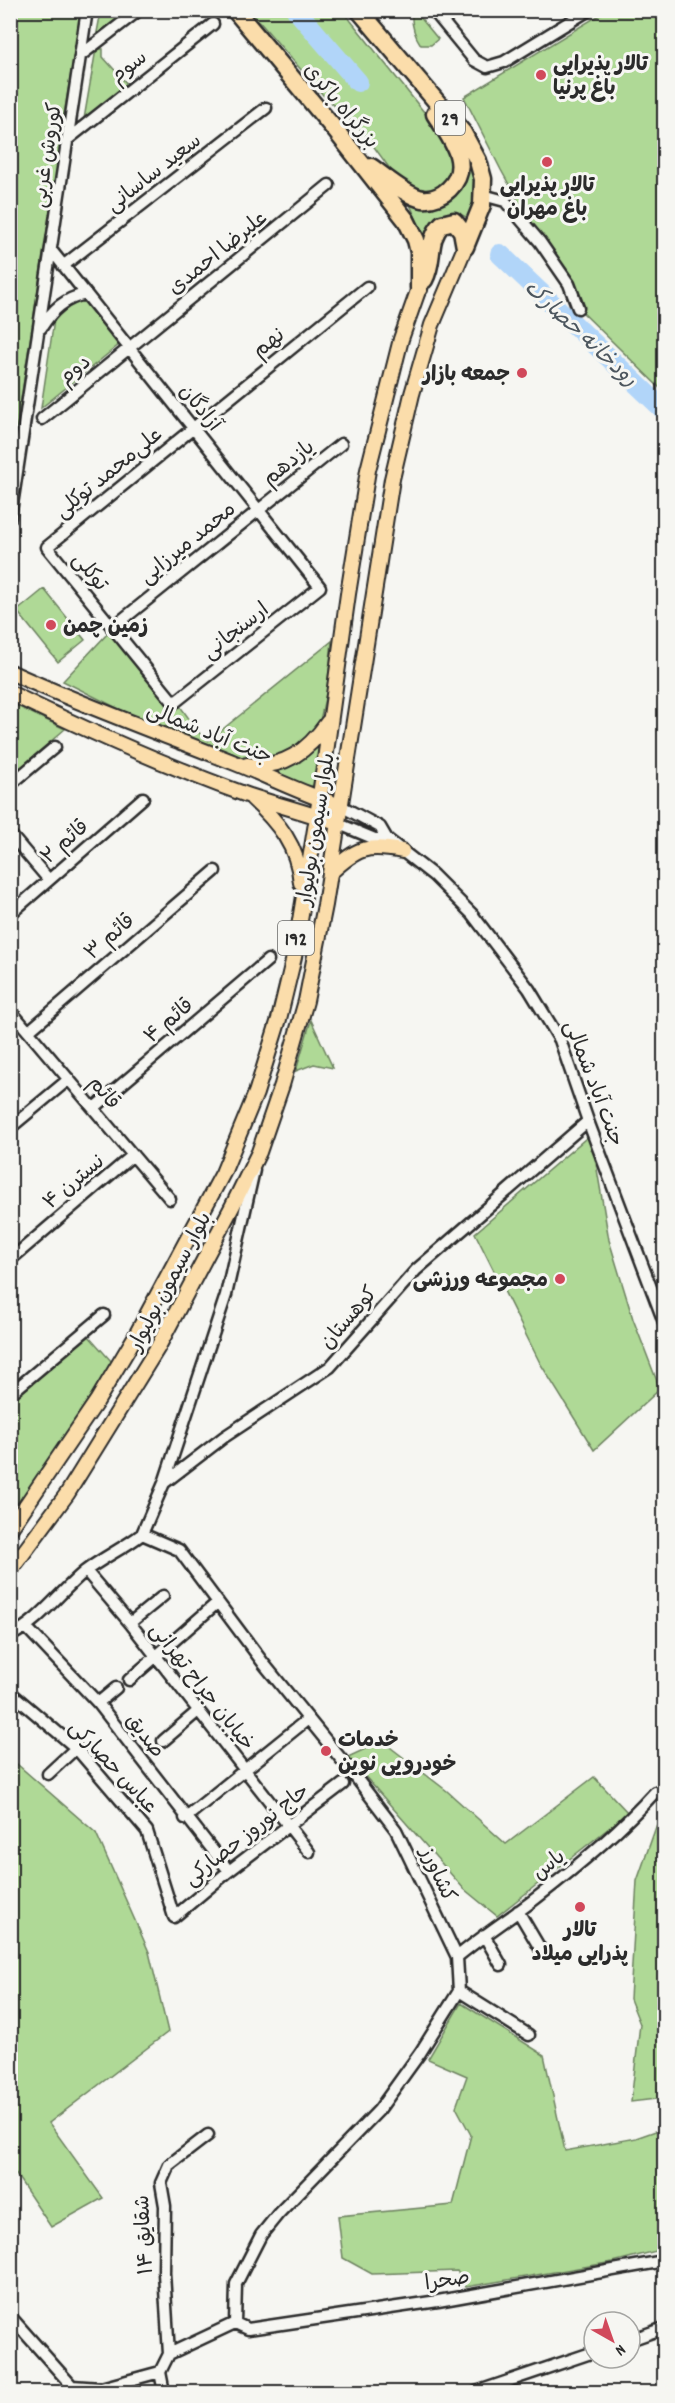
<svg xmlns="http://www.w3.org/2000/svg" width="675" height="2403" viewBox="0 0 675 2403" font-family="Dekko,'Playpen Sans Arabic',sans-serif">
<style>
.green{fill:#afd996;stroke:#6d8260;stroke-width:1.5}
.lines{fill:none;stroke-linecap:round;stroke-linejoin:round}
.river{stroke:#b1d5f9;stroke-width:20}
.minor-casing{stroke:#2b2b2b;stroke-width:15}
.major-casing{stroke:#2b2b2b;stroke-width:18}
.highway-casing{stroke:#2b2b2b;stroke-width:21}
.minor{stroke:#f6f6f2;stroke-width:10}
.major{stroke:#fbddab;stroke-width:14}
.highway{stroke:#fbddab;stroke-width:16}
.poi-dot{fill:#d1495b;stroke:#f6f6f2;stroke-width:2}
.labels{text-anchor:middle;stroke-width:6;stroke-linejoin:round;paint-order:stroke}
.shield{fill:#f6f6f2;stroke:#686867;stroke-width:1.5}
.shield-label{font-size:20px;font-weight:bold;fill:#2b2b2b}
.poi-label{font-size:21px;font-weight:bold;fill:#2b2b2b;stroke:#f6f6f2;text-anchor:start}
.street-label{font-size:21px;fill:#2b2b2b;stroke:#f6f6f2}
.water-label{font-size:22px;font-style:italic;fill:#4c565e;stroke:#f6f6f2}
</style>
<rect width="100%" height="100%" fill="#f6f6f2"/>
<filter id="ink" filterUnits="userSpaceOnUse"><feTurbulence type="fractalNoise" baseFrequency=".0167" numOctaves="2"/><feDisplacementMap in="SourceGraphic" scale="12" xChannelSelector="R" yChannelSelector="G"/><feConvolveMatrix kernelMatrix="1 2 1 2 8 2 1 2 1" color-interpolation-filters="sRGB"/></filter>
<g filter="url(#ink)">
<!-- green -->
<path class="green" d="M11 11H81L63 121 60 189 52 198 11 464Z
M101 11H135L95 43Z
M250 11H343L444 137 457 168 432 195 398 180 364 133 323 95Z
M412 11H415L438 39 431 45H421C414 35 411 23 412 11Z
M606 11H664V392L578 308 501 170 464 97Z
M96 49H103V57L128 85 84 119Z
M465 150C477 178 481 189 468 218 445 204 429 219 426 242L409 202C454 201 466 201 465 150Z
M79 298 88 303 120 344 41 408 54 320 63 310Z
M44 589 85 640 58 662 17 611Z
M110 631 174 711 180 706 200 734 210 738 208 741 332 641 327 689 319 725 306 743 271 761 249 760 181 735 127 713 63 681Z
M11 705 17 706 65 729 11 776Z
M321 737 313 786 297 784 261 770Z
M311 1020 333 1068 314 1064 296 1071Z
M591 1134 609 1240 633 1319 660 1389 594 1450 540 1363 475 1233Z
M88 1335 112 1362 58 1447 11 1514V1400Z
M382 1741 447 1791 506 1844 594 1777 628 1813 497 1916 464 1889 348 1757Z
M10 1758 96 1833 149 1952 168 2032 49 2123 103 2198 51 2227 11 2167Z
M664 1804V2098L631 2102 640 2024 630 1999 637 1881Z
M461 2003 544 2055 565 2151 636 2138 664 2128V2249L613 2262 466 2287 457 2271 372 2274 343 2258 338 2216 453 2205 471 2135 456 2107 467 2076 428 2059Z"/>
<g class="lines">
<!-- river -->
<path class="river" d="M296 10 358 82
M500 254 664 410"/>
<defs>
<path id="minor" d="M433 10 474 60 487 67 504 62 589 10
M81 55 139 10
M68 139 213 24
M483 195 505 201 540 242 569 284 578 308
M51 250C141 363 231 475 320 587L174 703 47 547 367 287
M63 266 266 108
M41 328C52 310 65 298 86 294
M42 419 329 185
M10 518 87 10
M112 628 341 444
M10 785 55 747
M341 806 380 827 387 839 433 875 472 914 529 989 560 1040 588 1121 664 1322
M339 824 375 839H387
M10 834 49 880
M10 914 143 798
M10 1010 170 1199
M29 1031 215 871
M94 1108 268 960
M10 1128 69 1079
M10 1260 133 1155
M10 1394 104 1315
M164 1483 226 1295 254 1170
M142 1534 164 1483 224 1437 330 1367 416 1270 588 1121
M86 1571 130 1623 309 1852
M130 1623 163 1596
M26 1627 98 1703 229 1871
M10 1636C40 1621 59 1593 84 1572 102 1558 124 1548 142 1534L179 1550 264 1664 354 1775 396 1830 457 1957 459 1991 420 2053 379 2110 278 2214 261 2235 236 2284 235 2323 169 2354 160 2372
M129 1680 218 1602
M10 1692 76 1748 147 1831 174 1917 229 1871 343 1784
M98 1703 116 1688
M163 1741 198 1711
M48 1774 76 1748
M185 1818 308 1719
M518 1911 541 1950
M484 1935 501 1965
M457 1957C482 1936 509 1919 535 1899 577 1867 619 1832 655 1792
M459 1991 529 2035
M10 2316 72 2386
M235 2323 248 2329 438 2301 664 2261
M630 2340 664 2328
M169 2354 164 2273 165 2206 161 2183 169 2165 208 2135
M160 2372 164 2392
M66 2392 72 2386 101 2388 160 2372
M323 2392H324
M476 2392 594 2352"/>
<path id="major" d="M10 672C84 706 160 733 235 763 270 777 305 795 341 806
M10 693C88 731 166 766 247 795 277 805 309 813 339 824
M247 765C284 769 308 751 328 722
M252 798C278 822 298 846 301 883
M331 872C357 848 366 844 402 851
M10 1529 97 1401 135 1337 223 1173 256 1093 279 1019 294 957 317 817 348 594 368 470 401 339 419 288
M10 1571 67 1494 158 1347 233 1205 259 1152 282 1085 306 1001 325 905 392 479 412 394 432 325 465 247"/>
<path id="highway" d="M235 10 336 131 406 220 416 240 419 252V288
M359 10 463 133 478 161 483 179 482 205 465 247
M371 167C384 176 408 197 423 199 433 200 443 195 449 189 474 165 449 136 435 114
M424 280C435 260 426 241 442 224L454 221 462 231 465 247"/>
</defs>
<!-- minor casing -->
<use href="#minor" class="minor-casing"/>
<!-- major casing -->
<use href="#major" class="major-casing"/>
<!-- highway casing -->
<use href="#highway" class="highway-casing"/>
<!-- minor -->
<use href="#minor" class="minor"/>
<!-- major -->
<use href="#major" class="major"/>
<!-- highway -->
<use href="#highway" class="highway"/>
</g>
</g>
<!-- markers -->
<g class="poi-dot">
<circle cx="541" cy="75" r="6"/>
<circle cx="547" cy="162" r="6"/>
<circle cx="522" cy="373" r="6"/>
<circle cx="51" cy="625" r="6"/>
<circle cx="560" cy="1279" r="6"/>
<circle cx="326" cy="1751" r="6"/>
<circle cx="580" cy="1907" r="6"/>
</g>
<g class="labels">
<!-- shield labels -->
<g class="shield">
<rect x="435" y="101" width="30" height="34" rx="4.5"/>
<rect x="278" y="921" width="36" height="34" rx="4.5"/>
</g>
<g class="shield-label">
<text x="450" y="125">29</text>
<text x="296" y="945">192</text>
</g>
<!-- poi labels -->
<g class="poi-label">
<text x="553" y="70">تالار پذیرایی<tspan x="553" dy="24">باغ پرنیا</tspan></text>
<text x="547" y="191" text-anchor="middle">تالار پذیرایی<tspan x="547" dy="24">باغ مهران</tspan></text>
<text x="510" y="380" text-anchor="end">جمعه بازار</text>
<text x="63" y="632">زمین چمن</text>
<text x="548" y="1286" text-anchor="end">مجموعه ورزشی</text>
<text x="338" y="1746">خدمات<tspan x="338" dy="24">خودرویی نوین</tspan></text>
<text x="580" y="1936" text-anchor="middle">تالار<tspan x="580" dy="24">پذرایی میلاد</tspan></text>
</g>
<!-- street labels -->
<g class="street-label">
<text transform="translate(128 66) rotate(-38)" y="7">سوم</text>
<text transform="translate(342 105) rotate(50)" y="7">بزرگراه باکری</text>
<text transform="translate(46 155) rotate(-81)" y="7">کوروش غربی</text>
<text transform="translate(153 172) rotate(-38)" y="7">سعید ساسانی</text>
<text transform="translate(217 252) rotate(-39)" y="7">علیرضا احمدی</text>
<text transform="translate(268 342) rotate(-39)" y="7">نهم</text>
<text transform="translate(74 369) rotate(-39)" y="7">دوم</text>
<text transform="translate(201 407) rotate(51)" y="7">آزادگان</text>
<text transform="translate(288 462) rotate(-39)" y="7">یازدهم</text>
<text transform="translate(108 472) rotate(-39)" y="7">علی‌محمد توکلی</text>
<text transform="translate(187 542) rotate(-39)" y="7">محمد میرزایی</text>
<text transform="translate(91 571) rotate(51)" y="7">توکلی</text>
<text transform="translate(235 630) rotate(-38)" y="7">ارسنجانی</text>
<text transform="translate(210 732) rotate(22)" y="7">جنت آباد شمالی</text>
<text transform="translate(315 829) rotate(-81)" y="7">بلوار سیمون بولیوار</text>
<text transform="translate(64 841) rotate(-41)" y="7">قائم ۲</text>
<text transform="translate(109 936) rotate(-41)" y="7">قائم ۳</text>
<text transform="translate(168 1020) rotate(-40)" y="7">قائم ۴</text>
<text transform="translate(595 1083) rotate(69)" y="7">جنت آباد شمالی</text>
<text transform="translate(105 1092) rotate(50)" y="7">قائم</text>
<text transform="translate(73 1181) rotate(-40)" y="7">نسترن ۴</text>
<text transform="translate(169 1281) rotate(-62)" y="7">بلوار سیمون بولیوار</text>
<text transform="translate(348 1317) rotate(-49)" y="7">کوهستان</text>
<text transform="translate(203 1686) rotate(52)" y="7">خیابان جراح تهرانی</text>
<text transform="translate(146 1735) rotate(53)" y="7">صدیق</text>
<text transform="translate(114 1766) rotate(47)" y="7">عباس حصارکی</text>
<text transform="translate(246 1834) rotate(-38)" y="7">حاج نوروز حصارکی</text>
<text transform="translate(548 1864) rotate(-39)" y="7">یاس</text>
<text transform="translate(439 1874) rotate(65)" y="7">کشاورز</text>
<text transform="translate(143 2235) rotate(-93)" y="7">شقایق ۱۴</text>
<text transform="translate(447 2279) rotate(-9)" y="7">صحرا</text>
</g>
<!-- water labels -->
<g class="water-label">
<text transform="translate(582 332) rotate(43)" y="8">رودخانه حصارک</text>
</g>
</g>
<!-- margin -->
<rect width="675" height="2403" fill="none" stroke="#f6f6f2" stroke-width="36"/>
<rect x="18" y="18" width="639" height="2367" fill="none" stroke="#2b2b2b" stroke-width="2" filter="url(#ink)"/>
<!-- north arrow -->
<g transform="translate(612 2340) rotate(140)"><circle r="28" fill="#f6f6f2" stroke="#a5a5a2" stroke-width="1.5"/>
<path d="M0-4.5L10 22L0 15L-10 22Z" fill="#d1495b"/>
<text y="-9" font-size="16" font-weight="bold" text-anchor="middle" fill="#2b2b2b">N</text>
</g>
</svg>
